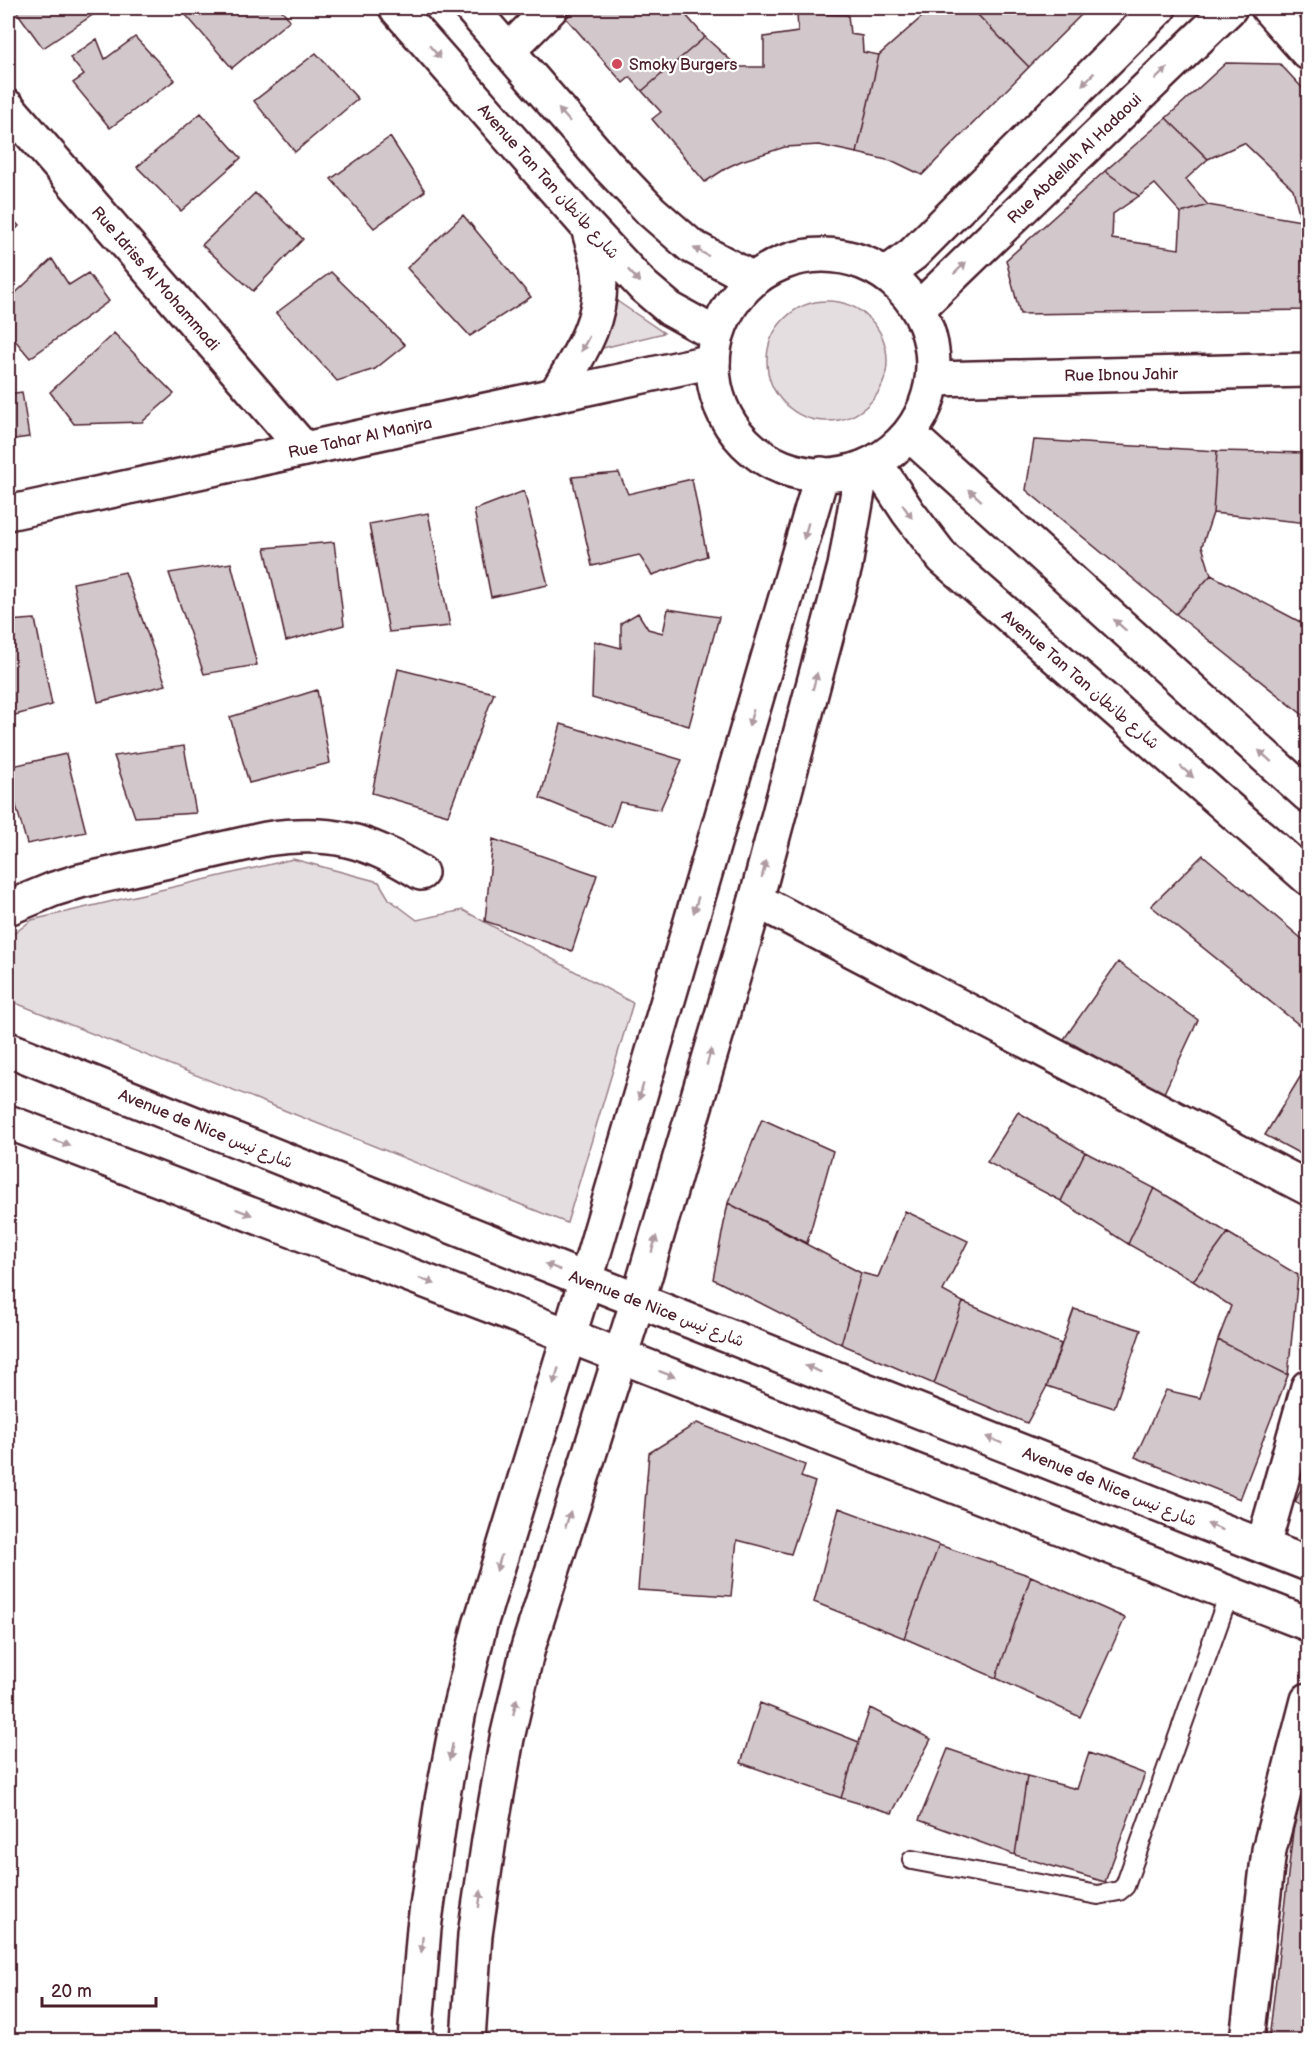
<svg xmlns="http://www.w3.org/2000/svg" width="1316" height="2048" viewBox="0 0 1316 2048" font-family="'Balsamiq Sans','Playpen Sans Arabic',sans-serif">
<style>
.green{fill:#e5dee0;stroke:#987e86;stroke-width:1.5}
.building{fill:#d2c7cb;stroke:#4a1f2b;stroke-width:1.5}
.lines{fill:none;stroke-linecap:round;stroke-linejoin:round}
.lane-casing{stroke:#4a1f2b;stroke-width:22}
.street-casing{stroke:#4a1f2b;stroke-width:38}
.secondary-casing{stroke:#4a1f2b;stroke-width:38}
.lane{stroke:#fff;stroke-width:18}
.street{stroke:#fff;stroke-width:33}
.secondary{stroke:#fff;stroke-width:33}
.oneway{fill:#ae9aa0}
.poi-dot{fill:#d1495b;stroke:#fff;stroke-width:2}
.labels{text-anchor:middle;stroke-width:4.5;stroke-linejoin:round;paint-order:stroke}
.poi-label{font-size:16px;fill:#4a1f2b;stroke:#fff;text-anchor:start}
.street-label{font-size:16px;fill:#4a1f2b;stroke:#fff}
</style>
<rect width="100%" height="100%" fill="#fff"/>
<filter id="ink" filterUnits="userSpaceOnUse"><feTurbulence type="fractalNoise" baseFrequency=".0167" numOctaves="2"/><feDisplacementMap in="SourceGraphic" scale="12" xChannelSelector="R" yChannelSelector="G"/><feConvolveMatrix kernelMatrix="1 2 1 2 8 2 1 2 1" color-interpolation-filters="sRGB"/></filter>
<g filter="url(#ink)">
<!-- green -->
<path class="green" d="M611 297 664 333 603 348Z
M767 361a60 60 0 1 1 120 0a60 60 0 1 1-120 0Z
M293 859 379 882 389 899 417 920 463 910 633 1003 567 1223 8 1000V938L32 920Z"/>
<!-- building -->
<path class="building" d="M14 8H103L43 48Z
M194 8H280L290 20 232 68 185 14Z
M578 8H693L685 14 705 37 642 91 630 77 623 83 566 18Z
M932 8H939L942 11 947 8H971L1029 67 922 175 895 162 857 153 879 55Z
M971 8H1088L1029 67Z
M797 13 848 15 850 34 862 36 863 52 879 55 857 153 819 145 785 147 741 161 728 167 705 182 652 119 661 112 642 91 705 37 738 67H764V37L798 32Z
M135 37 175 80 110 128 73 83 84 75 70 58 97 39 105 59Z
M316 53 358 99 295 152 254 101Z
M1226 63 1280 64 1308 94V224L1301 221 1293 189 1244 143 1208 159 1166 118Z
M201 113 241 158 181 211 137 167Z
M1166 118 1208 159 1186 179 1208 205 1181 213 1155 184 1139 196 1105 171Z
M390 137 425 191 374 228 331 179Z
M1105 171 1139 196 1113 214 1112 239 1179 249 1181 213 1208 205 1301 221 1308 224V310L1020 314 1006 260Z
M255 193 303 239 253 291 202 245Z
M8 214 19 226 8 237Z
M463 215 531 297 470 336 407 268Z
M52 259 69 285 88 273 109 301 30 358 8 332V300Z
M331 272 405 345 375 369 337 381 276 313Z
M114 333 174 394 142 422 74 424 50 392Z
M22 392 29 437 8 440V394Z
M1034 440 1217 451 1213 513 1202 546 1211 575 1176 614 1026 490Z
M1217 451 1308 453V523L1213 513Z
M619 473 628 494 692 479 707 556 652 575 639 555 592 566 572 477Z
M524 491 548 585 491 597 474 510Z
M428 513 450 626 389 632 369 524Z
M334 542 344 625 286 641 265 548Z
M231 563 257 665 204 674 169 573Z
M125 572 166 685 98 702 73 583Z
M1211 575 1308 626V719L1176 614Z
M668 609 719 617 689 726 592 698 594 641 621 648V623L638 613 648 629 663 633Z
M35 619 52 705 8 717V621Z
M398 669 494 693 448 815 372 793Z
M317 690 330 763 249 783 230 717Z
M561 724 682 760 660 810 620 802 611 827 540 798Z
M184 746 196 813 135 817 114 756Z
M66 754 86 832 27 844 8 778V767Z
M493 839 597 875 572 951 485 921Z
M1203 855 1308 944V1032L1151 906Z
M1118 962 1198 1020 1163 1095 1064 1039Z
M1308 1064V1158L1265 1135Z
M1018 1112 1085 1152 1061 1201 987 1162Z
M762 1119 833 1151 807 1243 728 1203Z
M1085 1152 1154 1188 1128 1244 1061 1201Z
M1154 1188 1228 1233 1193 1281 1128 1244Z
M728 1203 861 1273 841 1344 713 1279Z
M905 1211 968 1241 943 1291 963 1302 934 1384 841 1344 861 1273 878 1277Z
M1228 1233 1298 1275 1288 1375 1218 1340 1231 1306 1193 1281Z
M963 1302 1061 1344 1047 1386 1027 1423 934 1384Z
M1074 1309 1141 1330 1114 1408 1047 1386Z
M1218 1340 1288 1375 1240 1499 1135 1457 1166 1390 1200 1398Z
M697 1423 805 1465 801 1477 815 1482 791 1554 737 1540 731 1596 638 1590 649 1453Z
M1308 1475V1509L1295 1502Z
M839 1508 939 1545 904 1638 814 1602Z
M939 1545 1031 1576 996 1678 904 1638Z
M1031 1576 1125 1618 1080 1717 996 1678Z
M760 1703 859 1742 841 1798 741 1763Z
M870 1708 931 1739 892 1813 841 1798Z
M948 1749 1027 1776 1015 1855 919 1820Z
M1089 1753 1145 1774 1105 1882 1015 1855 1027 1776 1077 1789Z
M1308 1771V2040H1269L1293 1831Z"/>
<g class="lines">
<defs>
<path id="lane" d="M912 1860 1098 1895 1119 1891 1125 1886 1229 1594"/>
<path id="street" d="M1268 8 1308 53
M508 51 551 8
M8 107 304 449
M886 274 913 254 1159 8
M918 309 1230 8
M933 379 1308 370
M8 513 713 361
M756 900 1308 1188
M8 908 54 889 80 881 266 839C329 830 367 839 421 873
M1263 1546 1308 1387
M1247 2040 1269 1850 1308 1700"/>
<path id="secondary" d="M396 8 587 226 643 286 670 309 717 335
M471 8 608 166 651 211 691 246 753 279
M713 365a110 110 0 1 1 220 0a110 110 0 1 1-220 0Z
M555 395C578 357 605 319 599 271 598 258 592 244 589 231
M909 434 1308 795
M875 462 908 512 943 558 1308 878
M8 1049 586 1280 1308 1564
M8 1122 541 1325 1308 1624
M415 2040 424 1928 442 1800 460 1706 480 1625 586 1280 822 474
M468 2040 475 1935 489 1840 507 1738 528 1648 638 1300 756 900 845 566 862 468"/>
</defs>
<!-- lane casing -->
<use href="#lane" class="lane-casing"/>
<!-- street casing -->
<use href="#street" class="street-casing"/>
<!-- secondary casing -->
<use href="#secondary" class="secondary-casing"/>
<!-- lane -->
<use href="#lane" class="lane"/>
<!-- street -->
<use href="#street" class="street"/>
<!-- secondary -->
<use href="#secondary" class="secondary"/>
</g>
<!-- one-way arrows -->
<defs><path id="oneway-solid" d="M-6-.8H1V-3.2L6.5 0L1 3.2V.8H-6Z" transform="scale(1.5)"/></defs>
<g class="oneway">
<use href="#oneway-solid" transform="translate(435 52) rotate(49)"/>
<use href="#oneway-solid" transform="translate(1161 74) rotate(-44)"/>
<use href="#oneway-solid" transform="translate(1088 79) rotate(135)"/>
<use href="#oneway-solid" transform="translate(564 115) rotate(-131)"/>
<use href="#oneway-solid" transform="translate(701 252) rotate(-152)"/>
<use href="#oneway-solid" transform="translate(960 268) rotate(-44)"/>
<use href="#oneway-solid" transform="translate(634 276) rotate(47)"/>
<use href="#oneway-solid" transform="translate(585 344) rotate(118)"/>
<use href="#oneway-solid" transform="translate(975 495) rotate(-138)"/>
<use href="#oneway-solid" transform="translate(907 511) rotate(55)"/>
<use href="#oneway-solid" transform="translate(806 531) rotate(106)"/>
<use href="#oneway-solid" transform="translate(1120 625) rotate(-138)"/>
<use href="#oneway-solid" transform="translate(815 681) rotate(-75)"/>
<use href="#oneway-solid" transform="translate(751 718) rotate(106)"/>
<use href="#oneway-solid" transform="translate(1265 756) rotate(-138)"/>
<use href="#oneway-solid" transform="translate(1187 772) rotate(41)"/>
<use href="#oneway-solid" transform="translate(764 869) rotate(-75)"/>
<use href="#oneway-solid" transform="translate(696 905) rotate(106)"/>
<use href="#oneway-solid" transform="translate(709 1057) rotate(-74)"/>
<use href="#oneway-solid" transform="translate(641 1092) rotate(106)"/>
<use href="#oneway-solid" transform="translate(62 1143) rotate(21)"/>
<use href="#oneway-solid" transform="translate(244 1212) rotate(21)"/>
<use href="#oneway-solid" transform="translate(654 1244) rotate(-74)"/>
<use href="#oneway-solid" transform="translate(553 1267) rotate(-158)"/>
<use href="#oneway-solid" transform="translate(427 1281) rotate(21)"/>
<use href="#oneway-solid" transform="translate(813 1369) rotate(-158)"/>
<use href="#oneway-solid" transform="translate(667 1374) rotate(21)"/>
<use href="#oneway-solid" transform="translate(556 1376) rotate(107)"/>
<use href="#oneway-solid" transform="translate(994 1440) rotate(-158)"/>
<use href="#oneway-solid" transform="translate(568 1519) rotate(-73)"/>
<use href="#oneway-solid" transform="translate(1215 1527) rotate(-158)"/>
<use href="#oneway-solid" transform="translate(499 1563) rotate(107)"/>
<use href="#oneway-solid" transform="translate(515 1707) rotate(-77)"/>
<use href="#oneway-solid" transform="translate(451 1752) rotate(101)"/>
<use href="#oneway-solid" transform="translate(480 1899) rotate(-82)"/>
<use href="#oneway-solid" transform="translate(422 1944) rotate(95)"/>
</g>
</g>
<!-- markers -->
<circle class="poi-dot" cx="617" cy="64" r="6"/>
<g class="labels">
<!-- poi labels -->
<g class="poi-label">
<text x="629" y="70">Smoky Burgers</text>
</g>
<!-- street labels -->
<g class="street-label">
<text transform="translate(1074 158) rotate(-44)" y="6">Rue Abdellah Al Hadaoui</text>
<text transform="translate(549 181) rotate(48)" y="6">Avenue Tan Tan شارع طانطان</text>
<text transform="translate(156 278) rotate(49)" y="6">Rue Idriss Al Mohammadi</text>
<text transform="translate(1121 374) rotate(-1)" y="6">Rue Ibnou Jahir</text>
<text transform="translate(360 437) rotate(-12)" y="6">Rue Tahar Al Manjra</text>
<text transform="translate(1081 679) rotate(41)" y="6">Avenue Tan Tan شارع طانطان</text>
<text transform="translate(206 1128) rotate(22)" y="6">Avenue de Nice شارع نيس</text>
<text transform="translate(657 1308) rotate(21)" y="6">Avenue de Nice شارع نيس</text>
<text transform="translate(1110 1486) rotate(22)" y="6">Avenue de Nice شارع نيس</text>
</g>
</g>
<!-- margin -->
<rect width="1316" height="2048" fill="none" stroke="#fff" stroke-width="30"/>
<rect x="15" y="15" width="1286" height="2018" fill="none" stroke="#4a1f2b" stroke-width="2" filter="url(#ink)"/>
<!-- scale -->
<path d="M42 1997v9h114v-9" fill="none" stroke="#4a1f2b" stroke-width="3"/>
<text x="51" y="1997" font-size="18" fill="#4a1f2b" stroke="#ffffff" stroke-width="4.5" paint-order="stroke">20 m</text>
</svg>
